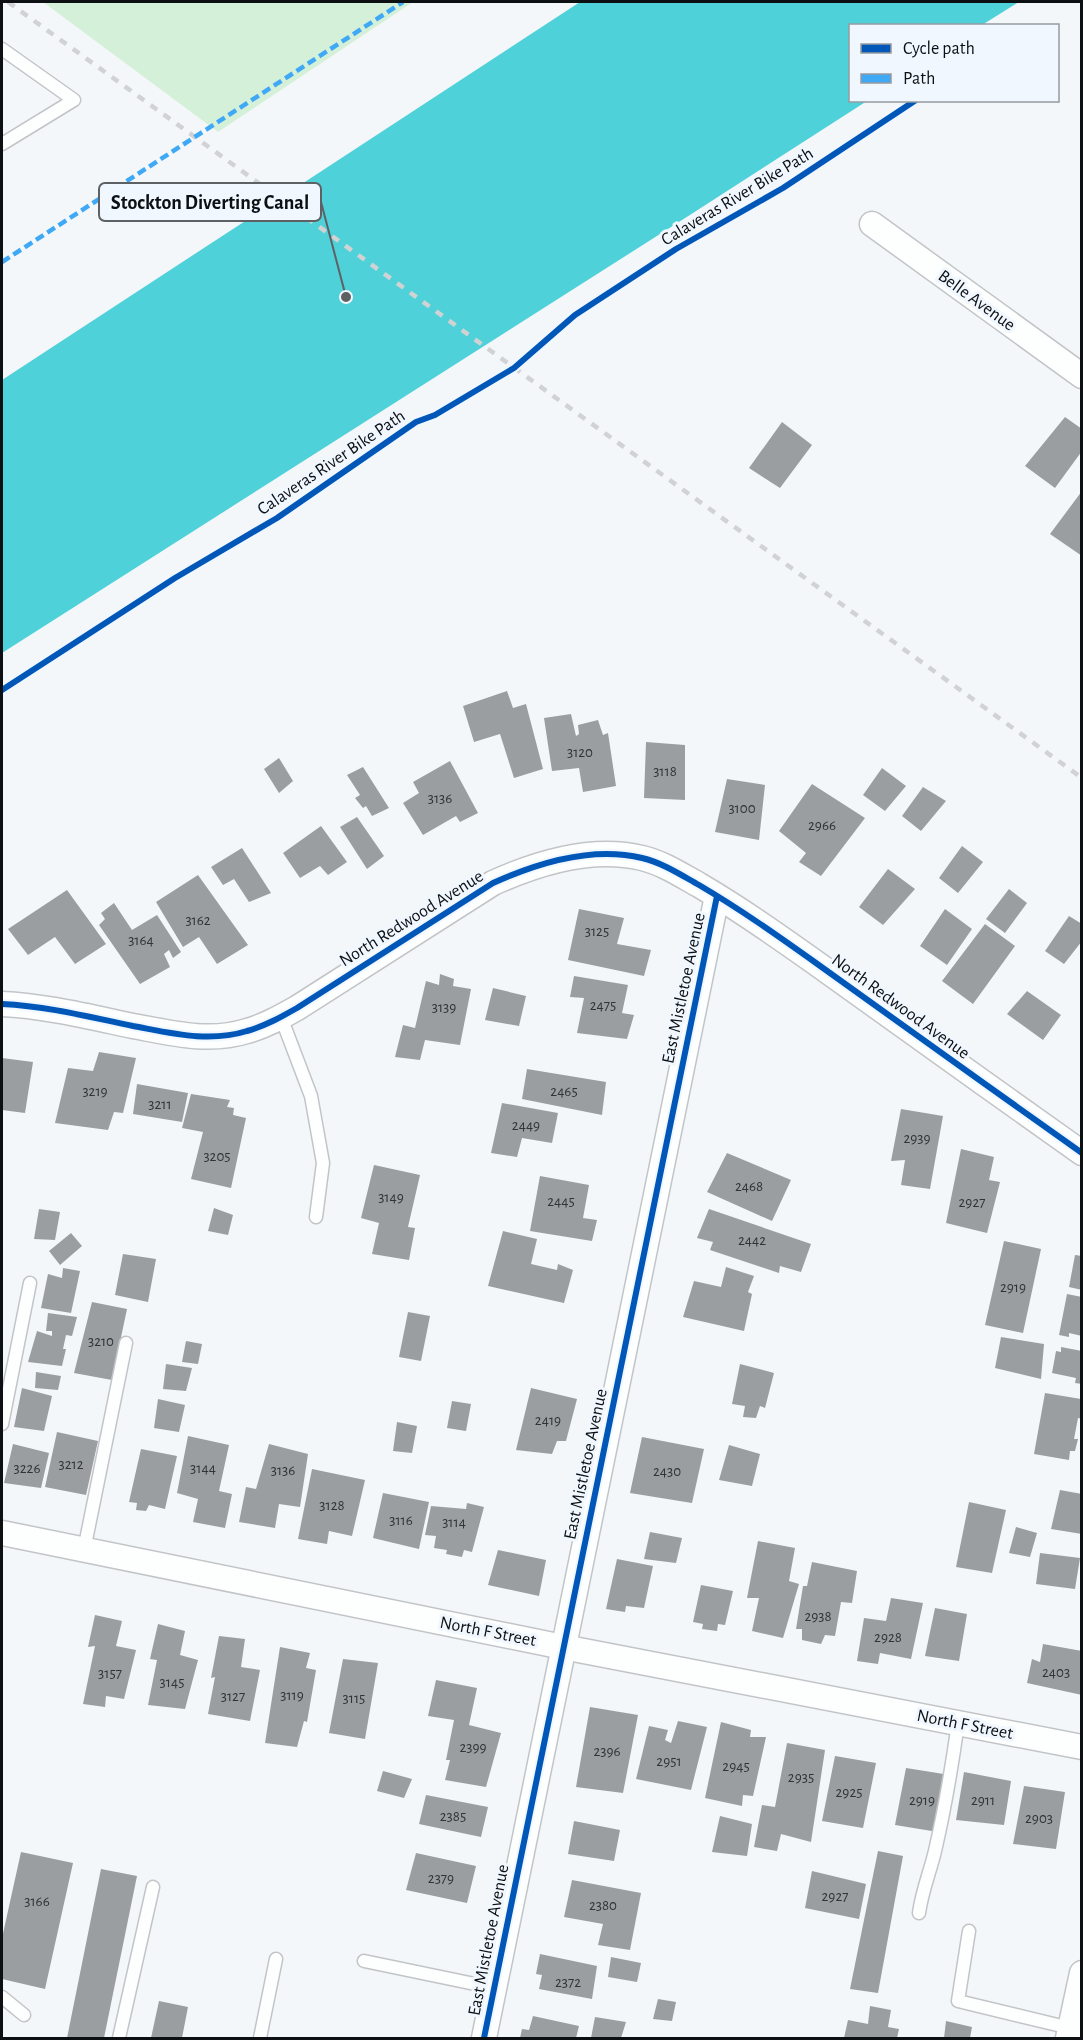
<svg xmlns="http://www.w3.org/2000/svg" width="1083" height="2040" viewBox="0 0 1083 2040" font-family="'Alegreya Sans',sans-serif">
<style>
.green{fill:#d5f0d8}
.water{fill:#4fd1d9}
.building{fill:#9b9ea1}
.lines{fill:none;stroke-linecap:round;stroke-linejoin:round}
.lane-casing{stroke:#c2c5c8;stroke-width:15}
.street-casing{stroke:#c2c5c8;stroke-width:27}
.lane{stroke:#fdfefe;stroke-width:12}
.street{stroke:#fdfefe;stroke-width:24}
.rail{stroke:#d0d2d3;stroke-width:4.5;stroke-dasharray:8 8;stroke-linecap:butt}
.quiet{stroke:#3fa9f5;stroke-width:4.5;stroke-dasharray:9 4.5;stroke-linecap:butt}
.cycleway-casing{stroke:#f0f7fe;stroke-width:10}
.cycleway{stroke:#0057b8;stroke-width:6}
.labels{text-anchor:middle;stroke-width:6;stroke-linejoin:round;paint-order:stroke}
.number-label{font-size:15px;fill:#303436}
.street-label{font-size:18px;fill:#0d1013;stroke:#f0f7fe}
.leader{fill:none;stroke:#5e6164;stroke-width:2}
.callout-dot{fill:#5e6164;stroke:#f0f7fe;stroke-width:2}
.callout{fill:#f0f7fe;stroke:#5e6164;stroke-width:2}
.callout-label{font-size:20px;text-anchor:middle;font-weight:bold;fill:#0d1013}
</style>
<rect width="100%" height="100%" fill="#f4f7fa"/>
<!-- green -->
<path class="green" d="M43 2H413L218 132Z"/>
<!-- water -->
<path class="water" d="M580 2H1019L982 25 850 26V100L867 101 693 213 2 653V380Z"/>
<!-- building -->
<path class="building" d="M1065 417 1082 429V451L1055 488 1025 466Z
M782 422 812 445 780 488 749 468Z
M1082 491V556L1050 534Z
M507 691 513 708 526 704 543 769 514 778 500 734 474 742 463 706Z
M571 714 576 736 579 734 578 725 598 720 603 735 608 733 616 786 583 792 579 768 552 771 544 718Z
M646 742 685 745V800L644 798Z
M279 758 293 781 279 793 264 769Z
M450 761 478 813 460 822 456 816 423 835 403 803 419 793 413 782Z
M363 767 389 808 372 816 366 806 363 808 355 798 360 795 347 775Z
M882 768 906 786 885 811 863 795Z
M727 779 765 785 759 840 715 832Z
M812 784 865 818 821 876 799 862 806 853 779 831Z
M923 787 946 801 921 831 902 816Z
M357 817 384 856 367 869 340 827Z
M321 826 347 862 328 875 320 866 300 878 283 853Z
M962 846 983 862 958 893 939 878Z
M242 848 271 893 249 902 234 879 223 885 211 867Z
M888 869 915 889 883 925 859 907Z
M198 875 248 945 217 964 199 937 183 947 156 902Z
M1009 889 1027 903 1005 933 986 919Z
M67 890 106 944 75 964 55 937 28 955 8 929Z
M114 903 132 930 157 915 181 952 173 958 169 950 164 954 170 967 140 984 99 925 105 919 101 913Z
M579 909 624 918 617 944 651 950 644 976 568 960Z
M945 909 972 929 947 965 920 946Z
M1069 916 1082 924V941L1064 964 1045 951Z
M985 924 1015 946 973 1004 942 981Z
M440 974 454 979 453 986 471 989 460 1045 425 1040 420 1060 395 1057 403 1025 415 1028 426 981 439 985Z
M574 976 628 985 622 1013 634 1015 627 1039 577 1033 584 998 570 997Z
M493 988 526 996 519 1026 485 1020Z
M1027 991 1061 1015 1043 1040 1007 1014Z
M99 1052 136 1058 123 1113 114 1112 108 1130 55 1123 68 1068 93 1071Z
M2 1058 33 1062 25 1113 2 1110Z
M527 1069 606 1082 602 1115 522 1099Z
M137 1084 188 1093 182 1122 133 1114Z
M191 1094 230 1100 227 1107 234 1108 233 1115 246 1118 231 1188 191 1179 203 1132 182 1128Z
M502 1103 558 1113 552 1143 522 1138 517 1157 491 1153Z
M901 1109 943 1116 930 1189 901 1185 905 1160 891 1161Z
M961 1149 994 1157 989 1180 1000 1182 987 1233 946 1223Z
M727 1153 791 1180 772 1221 707 1192Z
M374 1165 420 1175 408 1227 415 1228 409 1260 372 1254 379 1223 361 1218Z
M540 1176 589 1185 583 1218 597 1220 592 1241 530 1231Z
M214 1208 233 1215 228 1235 208 1231Z
M39 1209 60 1212 55 1240 34 1239Z
M709 1209 811 1244 801 1272 780 1266 779 1273 710 1250 713 1242 697 1238Z
M503 1231 537 1239 531 1264 557 1270 558 1264 573 1270 564 1303 488 1286Z
M71 1233 82 1246 60 1265 49 1251Z
M1004 1241 1041 1249 1023 1333 985 1325Z
M123 1254 156 1259 148 1302 115 1295Z
M1075 1255 1082 1256V1290L1069 1287Z
M726 1267 754 1276 748 1292 752 1294 744 1331 683 1317 694 1281 721 1287Z
M63 1268 80 1271 71 1313 41 1308 48 1274 62 1278Z
M1067 1294 1082 1297V1336L1069 1333V1337L1059 1335Z
M92 1302 127 1309 112 1380 74 1373Z
M408 1312 430 1316 421 1361 399 1357Z
M48 1313 77 1317 72 1336 66 1335 63 1349H66L62 1366 28 1362 37 1331 52 1336V1331H46Z
M1001 1337 1044 1344 1041 1379 995 1368Z
M186 1341 202 1344 198 1364 182 1362Z
M1061 1347 1082 1351V1384L1075 1383 1076 1378 1052 1373 1056 1351 1061 1352Z
M166 1364 192 1368 186 1391 163 1389Z
M740 1364 774 1373 765 1408 760 1406 756 1418 743 1417 745 1406 732 1404Z
M36 1372 61 1376 58 1390 35 1388Z
M22 1388 52 1396 44 1431 14 1427Z
M531 1388 577 1399 566 1441H557L552 1454 516 1450Z
M1045 1393 1081 1399 1082 1419 1078 1418 1074 1439H1078L1075 1451H1070L1069 1460 1034 1454Z
M158 1399 185 1405 179 1432 154 1428Z
M452 1401 471 1404 466 1431 447 1428Z
M397 1422 417 1426 412 1453 393 1451Z
M57 1432 98 1441 86 1495 45 1487Z
M188 1436 229 1445 219 1491 232 1494 225 1528 193 1522 198 1499 177 1493Z
M642 1437 704 1449 692 1503 630 1493Z
M13 1444 49 1453 41 1488 4 1483Z
M269 1444 308 1454 300 1507 279 1504 275 1528 239 1522 246 1487 256 1489Z
M729 1445 760 1454 752 1486 719 1480Z
M141 1449 177 1456 165 1509 149 1505 146 1511 136 1510 137 1503 129 1502Z
M312 1469 365 1480 352 1536 329 1531 327 1544 298 1539Z
M1060 1490 1082 1494V1534L1051 1529Z
M383 1493 429 1502 419 1549 373 1538Z
M969 1502 1006 1510 992 1573 956 1567Z
M467 1503 484 1507 472 1552 464 1550 462 1557 446 1554 447 1550 434 1548 436 1536 425 1535 431 1506 466 1509Z
M1016 1527 1037 1533 1030 1557 1009 1553Z
M650 1532 682 1538 676 1563 644 1559Z
M758 1541 795 1548 789 1581 799 1584 783 1638 752 1631 759 1598H747Z
M498 1550 546 1560 539 1596 488 1585Z
M1040 1553 1080 1558 1075 1589 1036 1584Z
M617 1559 653 1566 644 1608 626 1606 625 1612 606 1609Z
M812 1562 857 1571 852 1603 841 1602 835 1636 825 1635 821 1644 802 1640V1629H796L803 1586H807Z
M701 1585 733 1591 725 1625 718 1624 717 1631 702 1629 703 1624 693 1622Z
M891 1598 923 1603 911 1659 880 1653 878 1664 857 1661 864 1618 886 1621Z
M935 1608 967 1614 959 1661 925 1656Z
M95 1615 122 1621 116 1646 136 1650 124 1699 106 1696 105 1707 83 1704 95 1646 88 1647Z
M158 1624 185 1631 180 1655 198 1660 185 1709 148 1705 157 1660 150 1659Z
M219 1636 245 1639 241 1667 260 1670 250 1721 208 1714 215 1677 211 1678Z
M1043 1644 1082 1651V1695L1027 1683 1032 1659 1040 1662Z
M280 1647 310 1653 306 1668 316 1670 307 1722 304 1721 297 1747 265 1743Z
M343 1659 378 1663 365 1739 329 1733Z
M436 1680 477 1688 469 1725 501 1733 486 1787 445 1780 450 1760H446L454 1720 428 1716Z
M590 1707 638 1715 623 1793 576 1787Z
M678 1721 707 1727 691 1790 636 1779 649 1726 668 1730 665 1740 671 1743Z
M721 1722 751 1730 750 1737H766L753 1796 743 1795 742 1806 705 1798Z
M787 1743 825 1750 811 1842 781 1834 777 1851 754 1847 762 1805 775 1807Z
M835 1756 876 1763 863 1828 822 1821Z
M906 1768 950 1775 938 1832 895 1825Z
M383 1771 412 1779 404 1798 377 1791Z
M964 1772 1011 1781 1004 1825 956 1820Z
M1024 1786 1065 1792 1056 1849 1013 1844Z
M426 1795 488 1807 481 1837 419 1824Z
M720 1816 752 1824 747 1856 712 1852Z
M574 1821 620 1830 614 1861 568 1854Z
M878 1851 903 1856 878 1993 850 1989Z
M21 1852 73 1863 45 1989 2 1979V1938Z
M416 1853 476 1866 467 1903 406 1890Z
M101 1869 137 1876 104 2038H67Z
M812 1871 866 1884 859 1919 805 1908Z
M572 1880 641 1893 630 1950 598 1945 603 1924 564 1917Z
M540 1954 597 1966 592 1999 539 1989 542 1975 536 1974Z
M611 1957 641 1963 637 1982 608 1977Z
M658 1999 676 2002 672 2021 653 2019Z
M159 2001 188 2007 182 2038H151Z
M870 2006 891 2010 888 2027 899 2029 897 2038H844L848 2020 868 2024Z
M533 2016 579 2026 576 2038H520L522 2029 529 2030Z
M595 2017 626 2022 621 2038H591Z
M946 2021 972 2027 970 2038H944Z"/>
<g class="lines">
<defs>
<path id="lane" d="M2 49 74 100 2 144
M281 1017 311 1096 323 1163 316 1217
M2 1424 30 1283
M84 1550 126 1343
M919 1913C922 1891 930 1872 935 1851 945 1808 952 1766 958 1723
M969 1931 958 2001 1070 2028
M364 1961 494 1988
M2 1997 24 2015
M119 2038 153 1887
M260 2038 276 1959"/>
<path id="street" d="M872 224 1082 376
M2 1004C46 1006 90 1017 133 1026 171 1033 209 1043 247 1031 265 1026 281 1017 297 1008L493 883C537 863 593 846 642 858 663 863 681 875 699 885 740 909 778 936 816 963 905 1027 993 1090 1082 1153
M2 1533 563 1647 1082 1747
M484 2038 717 896
M1068 2038 1082 1973"/>
</defs>
<!-- lane casing -->
<use href="#lane" class="lane-casing"/>
<!-- street casing -->
<use href="#street" class="street-casing"/>
<!-- lane -->
<use href="#lane" class="lane"/>
<!-- street -->
<use href="#street" class="street"/>
<!-- rail -->
<path class="rail" d="M8 2 1082 778"/>
<!-- quiet -->
<path class="quiet" d="M2 262 403 2"/>
<defs>
<path id="cycleway" d="M2 690 175 578 277 518 416 422 435 415 514 368 575 315 676 249 783 188 916 100
M2 1004C46 1006 90 1017 133 1026 171 1033 209 1043 247 1031 265 1026 281 1017 297 1008L493 883C537 863 593 846 642 858 663 863 681 875 699 885 740 909 778 936 816 963 905 1027 993 1090 1082 1153
M484 2038 717 896"/>
</defs>
<!-- cycleway casing -->
<use href="#cycleway" class="cycleway-casing"/>
<!-- cycleway -->
<use href="#cycleway" class="cycleway"/>
</g>
<g class="labels">
<!-- number labels -->
<g class="number-label">
<text x="580" y="757">3120</text>
<text x="665" y="776">3118</text>
<text x="440" y="803">3136</text>
<text x="742" y="813">3100</text>
<text x="822" y="830">2966</text>
<text x="198" y="925">3162</text>
<text x="597" y="936">3125</text>
<text x="141" y="945">3164</text>
<text x="603" y="1010">2475</text>
<text x="444" y="1012">3139</text>
<text x="95" y="1096">3219</text>
<text x="564" y="1096">2465</text>
<text x="160" y="1109">3211</text>
<text x="526" y="1130">2449</text>
<text x="917" y="1143">2939</text>
<text x="217" y="1161">3205</text>
<text x="749" y="1191">2468</text>
<text x="391" y="1202">3149</text>
<text x="561" y="1206">2445</text>
<text x="972" y="1207">2927</text>
<text x="752" y="1245">2442</text>
<text x="1013" y="1292">2919</text>
<text x="101" y="1346">3210</text>
<text x="548" y="1425">2419</text>
<text x="71" y="1469">3212</text>
<text x="27" y="1473">3226</text>
<text x="203" y="1473">3144</text>
<text x="283" y="1475">3136</text>
<text x="667" y="1476">2430</text>
<text x="332" y="1510">3128</text>
<text x="401" y="1525">3116</text>
<text x="454" y="1527">3114</text>
<text x="818" y="1621">2938</text>
<text x="888" y="1642">2928</text>
<text x="1056" y="1677">2403</text>
<text x="110" y="1678">3157</text>
<text x="172" y="1687">3145</text>
<text x="292" y="1700">3119</text>
<text x="233" y="1701">3127</text>
<text x="354" y="1703">3115</text>
<text x="473" y="1752">2399</text>
<text x="607" y="1756">2396</text>
<text x="669" y="1766">2951</text>
<text x="736" y="1771">2945</text>
<text x="801" y="1782">2935</text>
<text x="849" y="1797">2925</text>
<text x="922" y="1805">2919</text>
<text x="983" y="1805">2911</text>
<text x="453" y="1821">2385</text>
<text x="1039" y="1823">2903</text>
<text x="441" y="1883">2379</text>
<text x="835" y="1901">2927</text>
<text x="37" y="1906">3166</text>
<text x="603" y="1910">2380</text>
<text x="568" y="1987">2372</text>
</g>
<!-- street labels -->
<g class="street-label">
<text transform="translate(737 196) rotate(-31)" y="6">Calaveras River Bike Path</text>
<text transform="translate(977 300) rotate(36)" y="6">Belle Avenue</text>
<text transform="translate(331 462) rotate(-34)" y="6">Calaveras River Bike Path</text>
<text transform="translate(411 918) rotate(-32)" y="6">North Redwood Avenue</text>
<text transform="translate(683 988) rotate(-78)" y="6">East Mistletoe Avenue</text>
<text transform="translate(901 1006) rotate(36)" y="6">North Redwood Avenue</text>
<text transform="translate(585 1464) rotate(-78)" y="6">East Mistletoe Avenue</text>
<text transform="translate(488 1631) rotate(11)" y="6">North F Street</text>
<text transform="translate(965 1724) rotate(11)" y="6">North F Street</text>
<text transform="translate(488 1940) rotate(-79)" y="6">East Mistletoe Avenue</text>
</g>
</g>
<!-- callouts -->
<path class="leader" d="M346 297L321 202"/>
<circle class="callout-dot" cx="346" cy="297" r="6"/>
<rect class="callout" x="99" y="183" width="222" height="38" rx="6"/>
<g class="callout-label">
<text x="210" y="209">Stockton Diverting Canal</text>
</g>
<!-- border -->
<rect width="1083" height="2040" fill="none" stroke="#0d1013" stroke-width="6"/>
<!-- legend -->
<rect x="849" y="24" width="210" height="78" fill="#f0f7fe" stroke="#959ba0" stroke-width="1.5"/>
<rect x="861" y="44" width="30" height="9" fill="#0057b8" stroke="#959ba0" stroke-width="1.5"/>
<text x="903" y="54" font-size="18" fill="#0d1013">Cycle path</text>
<rect x="861" y="74" width="30" height="9" fill="#3fa9f5" stroke="#959ba0" stroke-width="1.5"/>
<text x="903" y="84" font-size="18" fill="#0d1013">Path</text>
</svg>
